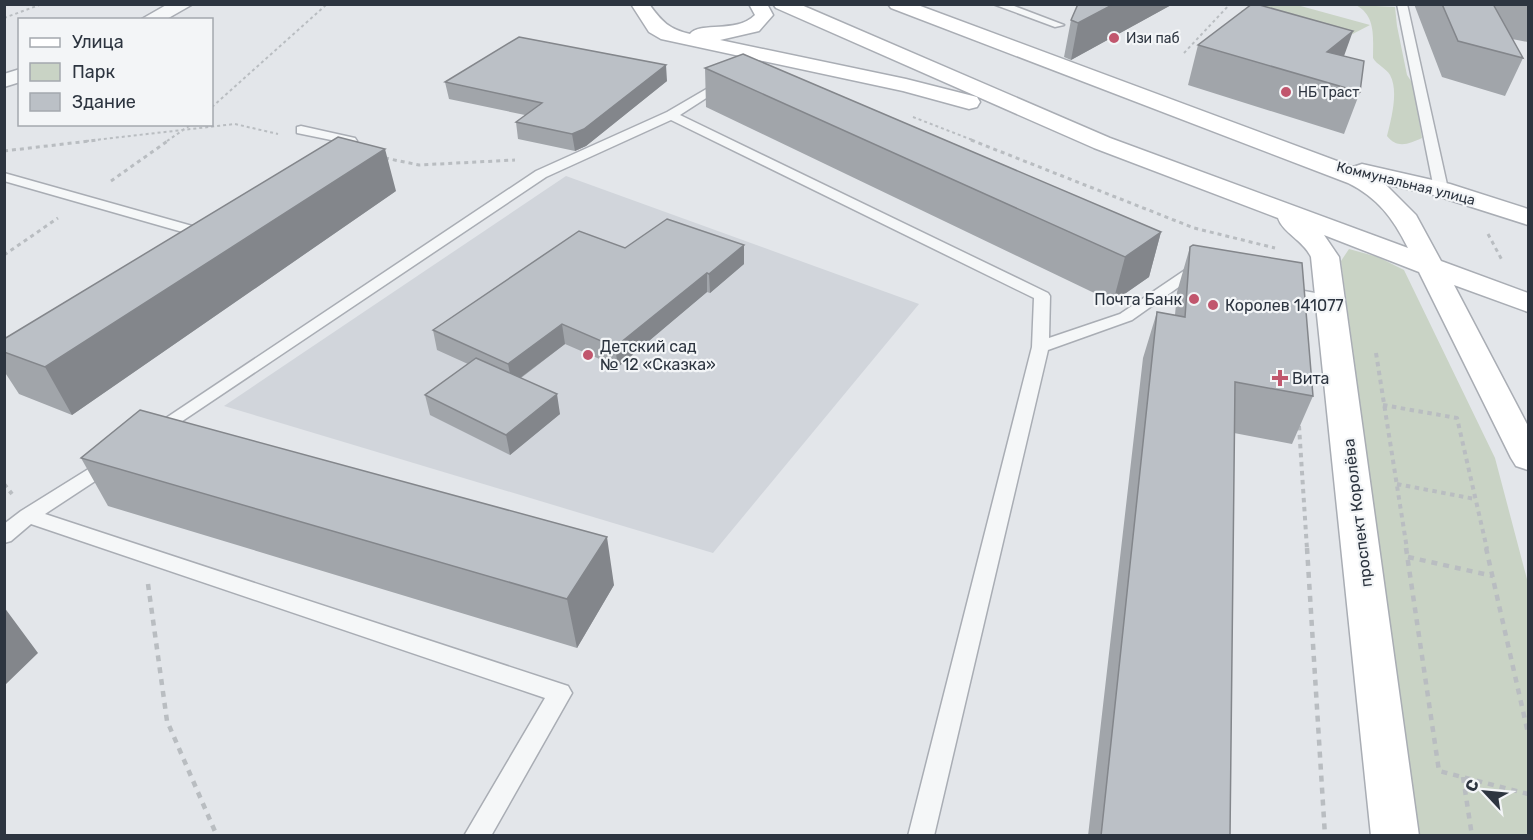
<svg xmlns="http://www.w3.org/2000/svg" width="1533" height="840" viewBox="0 0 1533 840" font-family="Rubik,sans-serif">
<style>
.built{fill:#d1d5db}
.green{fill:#c9d3c5}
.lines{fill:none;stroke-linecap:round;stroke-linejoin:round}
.service-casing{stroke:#a9adb4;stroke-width:3}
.minor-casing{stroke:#a9adb4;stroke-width:3}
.secondary-casing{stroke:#a9adb4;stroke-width:3}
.path-far3{stroke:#b9bdc1;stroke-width:2;stroke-dasharray:3 3;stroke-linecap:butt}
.path-far2{stroke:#b9bdc1;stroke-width:3;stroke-dasharray:4 4;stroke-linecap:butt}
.path-far1{stroke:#b9bdc1;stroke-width:4;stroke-dasharray:4.5 4.5;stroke-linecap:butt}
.path{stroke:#b9bdc1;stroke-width:4.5;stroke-dasharray:6 6;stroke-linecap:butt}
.service{fill:#f5f7f8;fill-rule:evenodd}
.minor{fill:#f5f7f8;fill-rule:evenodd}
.secondary{fill:#fff;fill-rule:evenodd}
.wall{fill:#a1a5aa}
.shaded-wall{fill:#83868b}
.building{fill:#bbc0c6;stroke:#83868b;stroke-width:1.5}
.poi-dot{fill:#c1566d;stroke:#f3f5f7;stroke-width:2}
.labels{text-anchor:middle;stroke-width:4.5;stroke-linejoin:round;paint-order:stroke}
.far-poi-label{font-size:14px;fill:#2d3540;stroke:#f3f5f7;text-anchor:start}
.far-street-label{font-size:14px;fill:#2d3540;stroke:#f3f5f7}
.poi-label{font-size:16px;fill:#2d3540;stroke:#f3f5f7;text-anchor:start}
.street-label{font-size:16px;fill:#2d3540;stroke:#f3f5f7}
</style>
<rect width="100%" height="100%" fill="#e3e6ea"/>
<!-- built -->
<path class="built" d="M566 176 919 304 713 553 224 406Z"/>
<!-- green -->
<path class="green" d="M1254 5H1297L1370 25 1341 40 1241 11Z
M1356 5 1395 7 1397 26 1407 75 1413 84 1422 138C1409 144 1397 149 1387 136 1391 120 1399 91 1390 75 1386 68 1377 65 1373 58 1373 37 1376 16 1356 5Z
M1349 249 1378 257 1404 270 1495 458 1528 583V835H1418L1341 261Z"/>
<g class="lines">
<defs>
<path id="service" d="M993 4H1009L1064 25 1055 27Z
M1397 4H1407L1448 189 1441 193 1434 189Z
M727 77 733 80 731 82 680 115 1048 293 1050 296 1049 338 1120 314 1194 264 1199 262 1207 267 1132 320 1048 350 934 836H908L1032 347 1034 298 671 120 546 177 160 436 154 438 145 432 536 171 667 112Z
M301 126 355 138 357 141 348 149H340L338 146 341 142 297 133V127Z
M4 173 210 231 212 234 205 238 200 237 4 181Z
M1282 287 1332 296 1340 301 1332 306 1277 295 1274 292Z
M111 455 118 456 120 461 118 466 45 514 568 686 572 693 568 700 491 836H464L545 698 31 524 11 541 4 543V524L21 511Z"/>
<path id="minor" d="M168 4H193L165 20H140Z
M20 69V82L4 87V74Z"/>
<path id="secondary" d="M631 4H649C662 22 669 29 690 34 700 21 736 34 755 15L749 4H767L773 15 759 31 720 40 906 79 977 97 980 102 977 107 969 109 903 91 661 39 649 32Z
M773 4H799L1110 138 1408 248C1393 218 1378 198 1348 183L891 8 888 4H915L1353 167 1362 164 1450 184 1528 209V225L1434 195 1385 184 1416 215 1441 261 1528 293V312L1454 285 1528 426V470L1516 466 1511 458 1419 272 1324 235 1339 257 1419 836H1371L1311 257C1304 241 1283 233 1278 218L1094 148 776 8Z"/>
</defs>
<!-- service casing -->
<use href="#service" class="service-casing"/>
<!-- minor casing -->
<use href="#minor" class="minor-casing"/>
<!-- secondary casing -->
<use href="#secondary" class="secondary-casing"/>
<!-- path-far3 -->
<path class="path-far3" d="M4 18 42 4
M1184 53 1230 4
M212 107 327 4
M913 117 975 141
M86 141 235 124 278 134
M167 141 192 124"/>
<!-- path-far2 -->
<path class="path-far2" d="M971 140 1194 228 1275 248
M4 151 98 140
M385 158 419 165 515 160
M111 181 169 140
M1488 234 1503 262
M4 255 58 218"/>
<!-- path-far1 -->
<path class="path-far1" d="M1376 353 1407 549
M1383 405 1457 418 1487 549
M1299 426 1307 549
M4 484 12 494
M1397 484 1475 499"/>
<!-- path -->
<path class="path" d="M1307 548 1325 836
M1406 548 1439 771 1528 794
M1486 548 1528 733
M1408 557 1493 576
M148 584 167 721 217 836
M1463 777 1472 836"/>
<!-- service -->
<use href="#service" class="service"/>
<!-- minor -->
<use href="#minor" class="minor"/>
<!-- secondary -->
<use href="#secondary" class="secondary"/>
</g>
<!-- wall -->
<path class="wall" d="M1173 4 1071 60 1064 57 1071 20Z
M1414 4H1528V42L1512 39 1523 58 1505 96 1442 77Z
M1198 45 1344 56 1360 92 1344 134 1188 85Z
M705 68 1161 232 1149 277 1113 302 706 107Z
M667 81 586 146 575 151 518 139 516 122 525 115 449 99 445 82Z
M396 191 72 415 19 394 4 371V339Z
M744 245V264L710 293 707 292 618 367 565 344 521 378 560 414 510 455 430 415 425 395 468 364 437 350 433 330 625 248Z
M1190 247 1313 396 1292 444 1234 433 1230 836H1088L1143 358 1157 312 1175 315 1177 292Z
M81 458 614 585 577 648 108 506Z"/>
<!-- shaded-wall -->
<path class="shaded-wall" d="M1114 4H1173L1071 60 1078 23Z
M1353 31 1339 70 1327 52Z
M666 65 667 81 586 146 575 151 572 134Z
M385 149 396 191 72 415 45 367Z
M1161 232 1149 277 1113 302 1125 257Z
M744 245V264L710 293 709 274Z
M707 273V292L618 367 615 347Z
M562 324 565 344 512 384 508 364Z
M557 394 560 414 510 455 506 435Z
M607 537 614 585 577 648 567 599Z
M4 607 38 653 4 686Z"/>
<!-- building -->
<path class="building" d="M1078 4H1114L1078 23 1071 20Z
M1252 4H1256L1353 31 1327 52 1364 61 1360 92 1198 45Z
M1442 4H1493L1523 58 1458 41Z
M519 37 666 65 584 129 572 134 516 122 542 103 445 82Z
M743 54 1161 232 1125 257 705 68Z
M338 137 385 149 45 367 4 352V339Z
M667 219 744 245 709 274 707 273 615 347 562 324 508 364 433 330 579 231 625 248Z
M1193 245 1302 263 1313 396 1235 382 1230 836H1101L1157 312 1185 317 1190 247Z
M476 358 557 394 506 435 425 395Z
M140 410 607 537 567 599 81 458Z"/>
<!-- markers -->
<g class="poi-dot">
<circle cx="1114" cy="38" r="6"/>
<circle cx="1286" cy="92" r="6"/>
<circle cx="1194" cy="299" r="6"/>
<circle cx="1213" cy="305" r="6"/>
<circle cx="588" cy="355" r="6"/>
<path d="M1277 369h6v6h6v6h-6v6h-6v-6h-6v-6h6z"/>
</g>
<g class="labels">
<!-- far-poi labels -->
<g class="far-poi-label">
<text x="1126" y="43">Изи паб</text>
<text x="1298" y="97">НБ Траст</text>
</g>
<!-- far-street labels -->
<g class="far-street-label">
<text transform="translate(1406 183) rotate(14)" y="5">Коммунальная улица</text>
</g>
<!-- poi labels -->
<g class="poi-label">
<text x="1182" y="305" text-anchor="end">Почта Банк</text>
<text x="1225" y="311">Королев 141077</text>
<text x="600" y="352">Детский сад<tspan x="600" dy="18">№ 12 «Сказка»</tspan></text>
<text x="1292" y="384">Вита</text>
</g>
<!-- street labels -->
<g class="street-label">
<text transform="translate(1357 513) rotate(-97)" y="6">проспект Королёва</text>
</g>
</g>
<!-- border -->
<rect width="1533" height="840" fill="none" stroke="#2d3540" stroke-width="12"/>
<!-- legend -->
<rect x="18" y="18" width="195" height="108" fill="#f3f5f7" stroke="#a4a8ae" stroke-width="1.5"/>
<rect x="30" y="38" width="30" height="9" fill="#ffffff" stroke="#a4a8ae" stroke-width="1.5"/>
<text x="72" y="48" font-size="18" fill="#2d3540">Улица</text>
<rect x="30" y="63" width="30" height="18" fill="#c9d3c5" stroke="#a4a8ae" stroke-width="1.5"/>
<text x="72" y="78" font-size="18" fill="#2d3540">Парк</text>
<rect x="30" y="93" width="30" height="18" fill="#bbc0c6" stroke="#a4a8ae" stroke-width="1.5"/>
<text x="72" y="108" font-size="18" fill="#2d3540">Здание</text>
<!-- north arrow -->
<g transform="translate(1485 792) rotate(296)" stroke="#f3f5f7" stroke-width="4.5" paint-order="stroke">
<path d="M0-4.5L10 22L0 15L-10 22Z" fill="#2d3540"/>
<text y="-9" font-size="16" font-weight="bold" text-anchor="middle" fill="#2d3540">С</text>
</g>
</svg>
